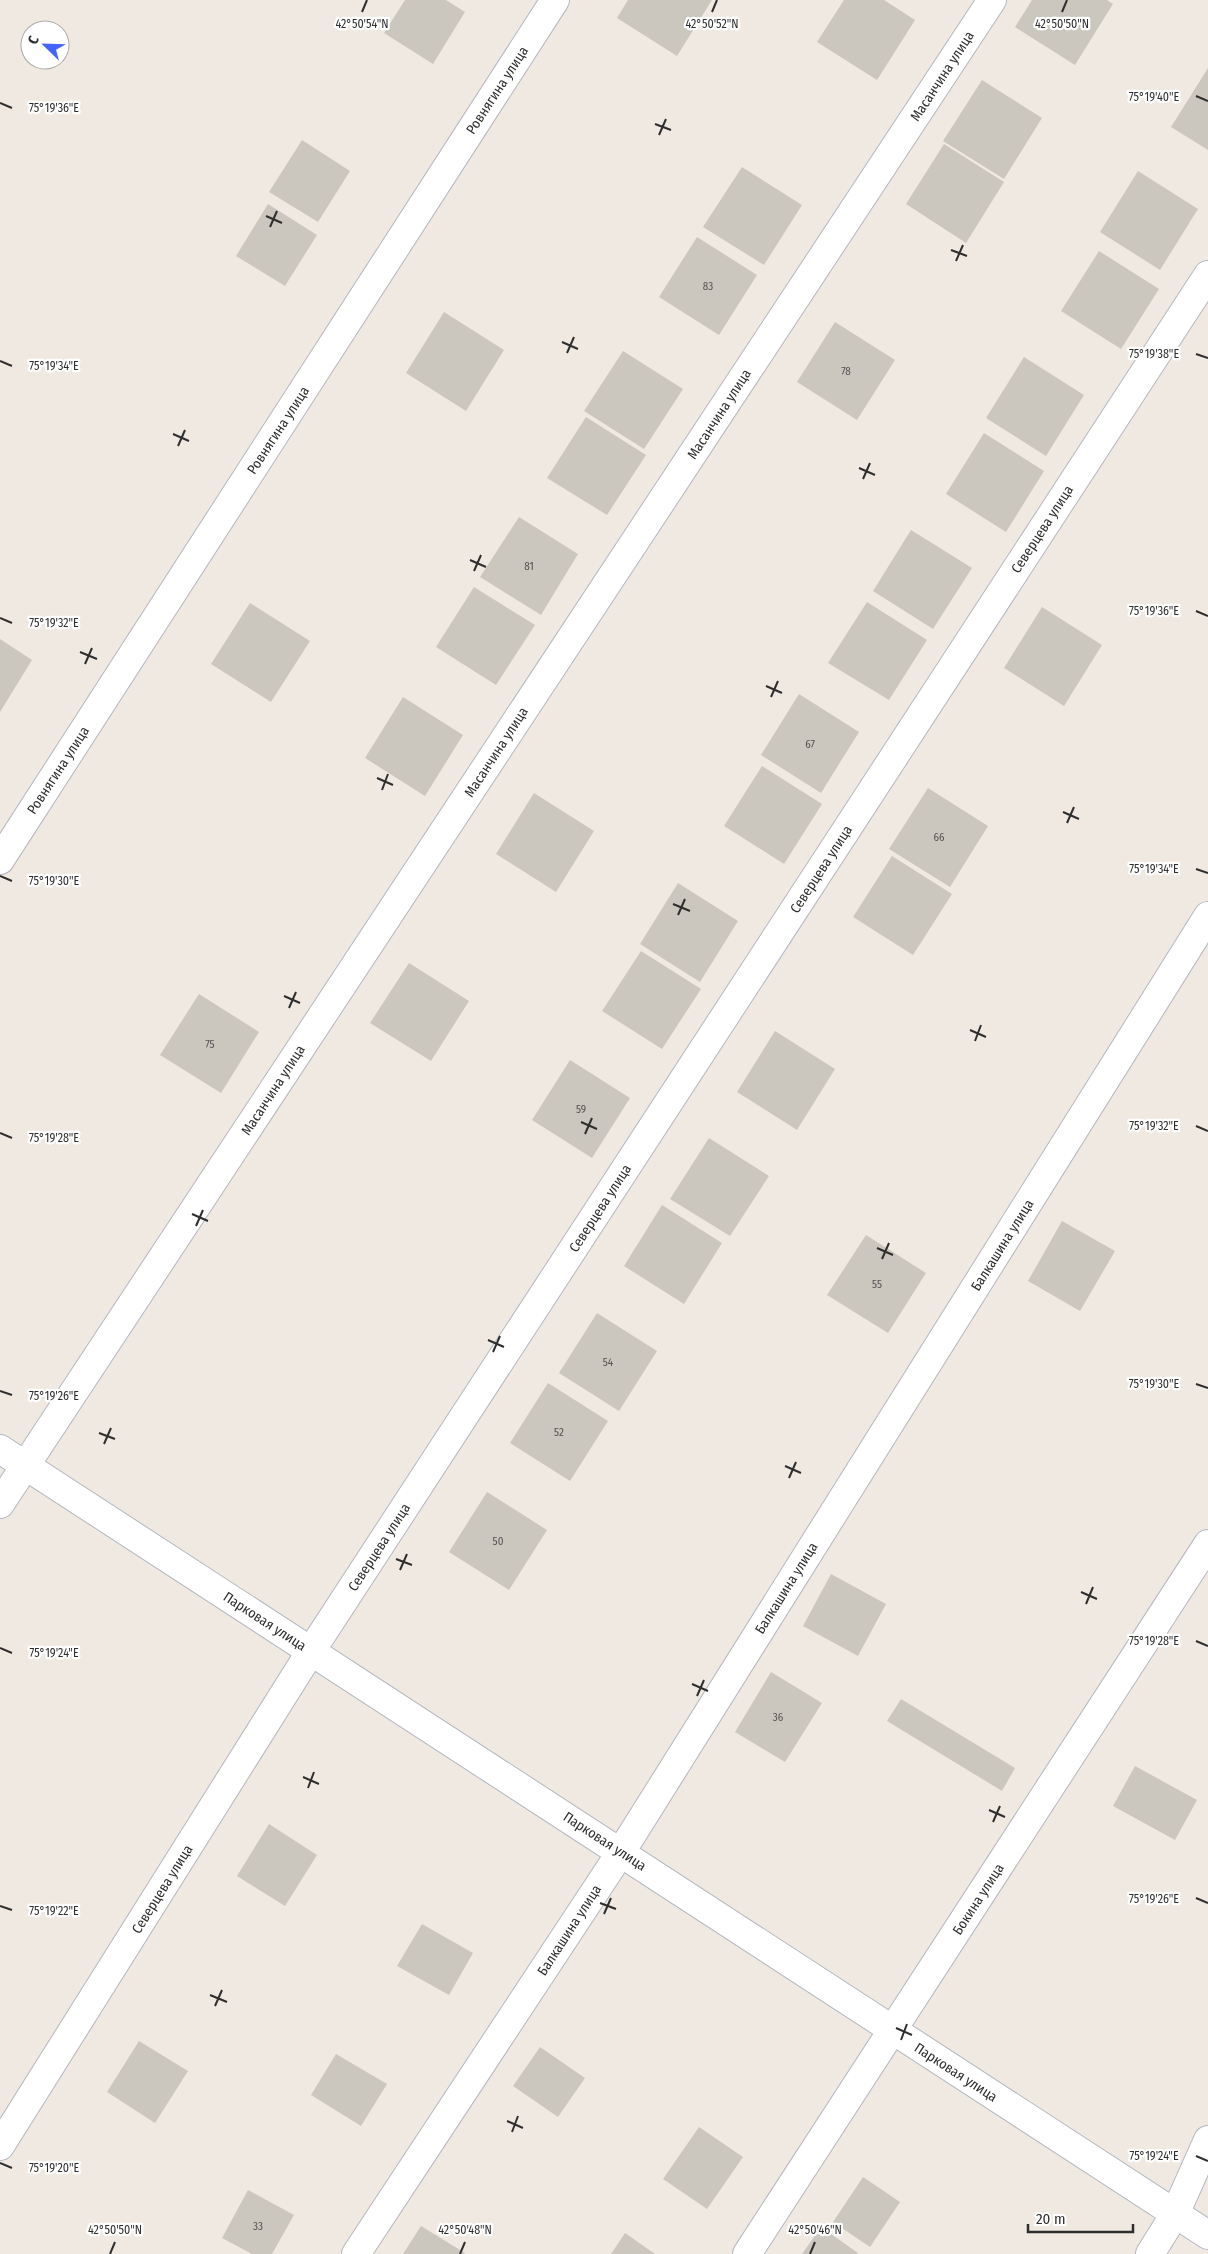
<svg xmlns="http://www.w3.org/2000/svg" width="1208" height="2254" viewBox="0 0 1208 2254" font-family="'Fira Sans Condensed',sans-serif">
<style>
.building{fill:#cbc7bf}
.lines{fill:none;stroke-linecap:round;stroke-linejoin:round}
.minor-casing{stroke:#b4b7c1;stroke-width:30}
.minor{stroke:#fff;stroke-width:28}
.ticks{fill:none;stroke:#2e2e2e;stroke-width:2}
.labels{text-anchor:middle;stroke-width:4.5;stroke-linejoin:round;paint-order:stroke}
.number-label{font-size:11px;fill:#555452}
.street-label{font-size:14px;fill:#2e2e2e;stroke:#fff}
.ticks-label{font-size:12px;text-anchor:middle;fill:#2e2e2e;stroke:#fff;stroke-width:4.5;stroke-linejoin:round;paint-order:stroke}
</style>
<rect width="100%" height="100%" fill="#efe9e1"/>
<!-- building -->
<path class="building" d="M405 0H446L465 12 433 64 384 33Z
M628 0H712L677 56 617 18Z
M844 0H884L915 20 877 80 817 42Z
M1032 0H1107L1113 4 1075 65 1015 27Z
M1208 68V150L1171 127Z
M982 80 1042 118 1004 179 943 141Z
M302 140 350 171 318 222 269 192Z
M944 144 1004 182 966 243 906 204Z
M742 167 802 205 764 265 703 227Z
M1138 171 1198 209 1160 270 1100 232Z
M268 204 317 235 285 286 236 256Z
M697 237 757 275 719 335 659 297Z
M1099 251 1159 289 1121 349 1061 311Z
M444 312 504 350 466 411 406 373Z
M835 322 895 360 857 420 797 382Z
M623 351 683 389 644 449 584 411Z
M1024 357 1084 395 1046 456 986 418Z
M586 417 646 455 607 515 547 478Z
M984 433 1044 471 1006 532 946 494Z
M519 517 578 554 541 615 480 577Z
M911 530 972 568 933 629 873 591Z
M474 587 535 625 496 685 436 647Z
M867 602 927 640 889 700 828 663Z
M250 603 310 641 271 702 211 664Z
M1042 607 1102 645 1064 706 1004 668Z
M0 639 32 660 0 712Z
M799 694 859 732 821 793 761 755Z
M403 697 463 735 425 796 365 758Z
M762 766 822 804 784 864 724 826Z
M928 788 988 826 950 887 889 849Z
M534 793 594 831 556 892 496 854Z
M892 856 952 894 913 955 853 917Z
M678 883 738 921 700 982 640 944Z
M641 951 701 989 662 1049 602 1011Z
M409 963 469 1001 431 1061 370 1023Z
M199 994 259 1032 221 1093 160 1055Z
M775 1031 835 1069 797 1130 737 1092Z
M570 1060 630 1098 592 1158 532 1120Z
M709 1138 769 1176 730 1236 670 1199Z
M662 1205 722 1243 684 1304 624 1266Z
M1062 1221 1115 1251 1080 1311 1028 1281Z
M866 1235 926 1273 888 1333 827 1295Z
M597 1313 657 1351 619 1411 559 1373Z
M548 1383 608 1421 570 1481 510 1443Z
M487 1492 547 1530 509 1590 449 1552Z
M831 1574 886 1604 858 1656 803 1626Z
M771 1672 822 1703 785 1762 735 1732Z
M901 1699 1015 1768 1002 1791 887 1721Z
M1135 1766 1197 1800 1175 1840 1113 1806Z
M269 1824 317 1855 285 1906 237 1876Z
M422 1924 473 1953 449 1995 397 1966Z
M139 2041 188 2071 155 2123 107 2092Z
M540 2047 585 2078 558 2117 513 2086Z
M336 2054 387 2084 361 2126 311 2095Z
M699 2127 743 2157 707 2209 663 2179Z
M863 2177 900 2202 870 2247 833 2222Z
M248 2190 294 2215 272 2254H252L222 2238Z
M421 2226 465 2253 464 2254H403Z
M821 2227 858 2253 857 2254H802Z
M625 2233 655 2254H611Z"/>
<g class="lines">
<defs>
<path id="minor" d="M0 860 555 0
M0 1449 1208 2235
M0 1504 992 0
M0 2146 311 1651 1208 275
M356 2254 621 1852 1208 916
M747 2254 1208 1544
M1150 2254 1175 2214 1208 2140"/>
</defs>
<!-- minor casing -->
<use href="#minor" class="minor-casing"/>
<!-- minor -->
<use href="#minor" class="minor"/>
</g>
<!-- ticks -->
<path class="ticks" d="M362 12 367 0M712 12 717 0M1062 12 1067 0M1196 96 1208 101M0 103 12 108M655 124 671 130M659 135 666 119M266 216 282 223M270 227 277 211M951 250 967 256M956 261 963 245M562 342 578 349M567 353 574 337M1196 354 1208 358M0 361 12 366M173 434 189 441M178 446 185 430M859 468 875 475M863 479 870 463M470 560 486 567M474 571 481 555M1196 611 1208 616M0 618 12 623M80 652 97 659M85 664 92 648M766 686 782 693M771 697 778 681M377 778 393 785M382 790 388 774M1063 812 1079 819M1067 823 1074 807M1196 869 1208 873M0 876 12 881M673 904 690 911M678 915 685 899M284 996 300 1003M289 1008 296 992M970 1030 986 1037M975 1041 981 1025M581 1122 597 1129M1196 1126 1208 1131M0 1133 12 1138M585 1134 592 1118M192 1214 208 1221M196 1226 203 1210M877 1248 893 1255M882 1259 889 1243M488 1340 504 1347M493 1352 500 1336M1196 1384 1208 1388M0 1391 12 1395M99 1433 115 1439M104 1444 111 1428M785 1466 801 1473M789 1478 796 1462M396 1559 412 1565M400 1570 407 1554M1081 1592 1097 1599M1086 1604 1093 1587M1196 1641 1208 1646M0 1648 12 1653M692 1684 708 1691M697 1696 704 1680M303 1777 319 1784M308 1788 314 1772M989 1810 1005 1817M993 1822 1000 1806M1196 1898 1208 1903M600 1903 616 1909M0 1906 12 1910M604 1914 611 1898M210 1995 227 2002M215 2006 222 1990M896 2028 912 2035M901 2040 907 2024M507 2121 523 2128M512 2132 518 2116M1196 2156 1208 2161M0 2163 12 2168M110 2254 115 2242M460 2254 465 2242M810 2254 815 2242"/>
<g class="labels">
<!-- number labels -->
<g class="number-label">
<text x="708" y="290">83</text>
<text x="846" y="375">78</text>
<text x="529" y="570">81</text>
<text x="810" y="748">67</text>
<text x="939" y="841">66</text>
<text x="210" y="1048">75</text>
<text x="581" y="1113">59</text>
<text x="877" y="1288">55</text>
<text x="608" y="1366">54</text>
<text x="559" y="1436">52</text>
<text x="498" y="1545">50</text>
<text x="778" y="1721">36</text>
<text x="258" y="2230">33</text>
</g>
<!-- street labels -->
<g class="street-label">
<text transform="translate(942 76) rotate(-57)" y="5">Масанчина улица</text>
<text transform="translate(497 90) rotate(-57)" y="5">Ровнягина улица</text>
<text transform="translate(719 414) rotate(-57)" y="5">Масанчина улица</text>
<text transform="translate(278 430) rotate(-57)" y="5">Ровнягина улица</text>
<text transform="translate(1042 529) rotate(-57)" y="5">Северцева улица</text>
<text transform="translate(496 752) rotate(-57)" y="5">Масанчина улица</text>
<text transform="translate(58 770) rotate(-57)" y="5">Ровнягина улица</text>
<text transform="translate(821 869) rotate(-57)" y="5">Северцева улица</text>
<text transform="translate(273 1090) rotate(-57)" y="5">Масанчина улица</text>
<text transform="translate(600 1208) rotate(-57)" y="5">Северцева улица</text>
<text transform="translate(1002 1245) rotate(-58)" y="5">Балкашина улица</text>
<text transform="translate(379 1547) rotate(-57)" y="5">Северцева улица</text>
<text transform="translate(786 1588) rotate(-58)" y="5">Балкашина улица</text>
<text transform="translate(265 1621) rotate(33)" y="5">Парковая улица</text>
<text transform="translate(605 1841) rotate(33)" y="5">Парковая улица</text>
<text transform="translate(162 1889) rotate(-58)" y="5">Северцева улица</text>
<text transform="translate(978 1899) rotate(-57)" y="5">Бокина улица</text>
<text transform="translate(569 1930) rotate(-57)" y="5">Балкашина улица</text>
<text transform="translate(956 2072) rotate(33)" y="5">Парковая улица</text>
</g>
</g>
<g class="ticks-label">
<text x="362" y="28">42°50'54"N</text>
<text x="712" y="28">42°50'52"N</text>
<text x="1062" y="28">42°50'50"N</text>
<text x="1154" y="101">75°19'40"E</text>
<text x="54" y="112">75°19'36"E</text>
<text x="1154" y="358">75°19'38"E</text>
<text x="54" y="370">75°19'34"E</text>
<text x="1154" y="615">75°19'36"E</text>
<text x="54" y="627">75°19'32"E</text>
<text x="1154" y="873">75°19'34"E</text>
<text x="54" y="885">75°19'30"E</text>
<text x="1154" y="1130">75°19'32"E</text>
<text x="54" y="1142">75°19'28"E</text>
<text x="1154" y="1388">75°19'30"E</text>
<text x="54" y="1400">75°19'26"E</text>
<text x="1154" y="1645">75°19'28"E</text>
<text x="54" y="1657">75°19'24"E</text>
<text x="1154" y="1903">75°19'26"E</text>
<text x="54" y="1915">75°19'22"E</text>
<text x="1154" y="2160">75°19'24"E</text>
<text x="54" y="2172">75°19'20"E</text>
<text x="115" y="2234">42°50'50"N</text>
<text x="465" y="2234">42°50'48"N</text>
<text x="815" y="2234">42°50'46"N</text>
</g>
<!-- north arrow -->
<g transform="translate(45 45) rotate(293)"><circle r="24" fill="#ffffff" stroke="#ababab"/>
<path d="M0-4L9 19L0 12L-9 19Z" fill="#4264fb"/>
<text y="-8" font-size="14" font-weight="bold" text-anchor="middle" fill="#2e2e2e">С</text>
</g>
<!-- scale -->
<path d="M1028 2224v8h105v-8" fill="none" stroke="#2e2e2e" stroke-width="2.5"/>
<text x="1036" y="2224" font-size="15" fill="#2e2e2e" stroke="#ffffff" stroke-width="4" paint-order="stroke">20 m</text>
</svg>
